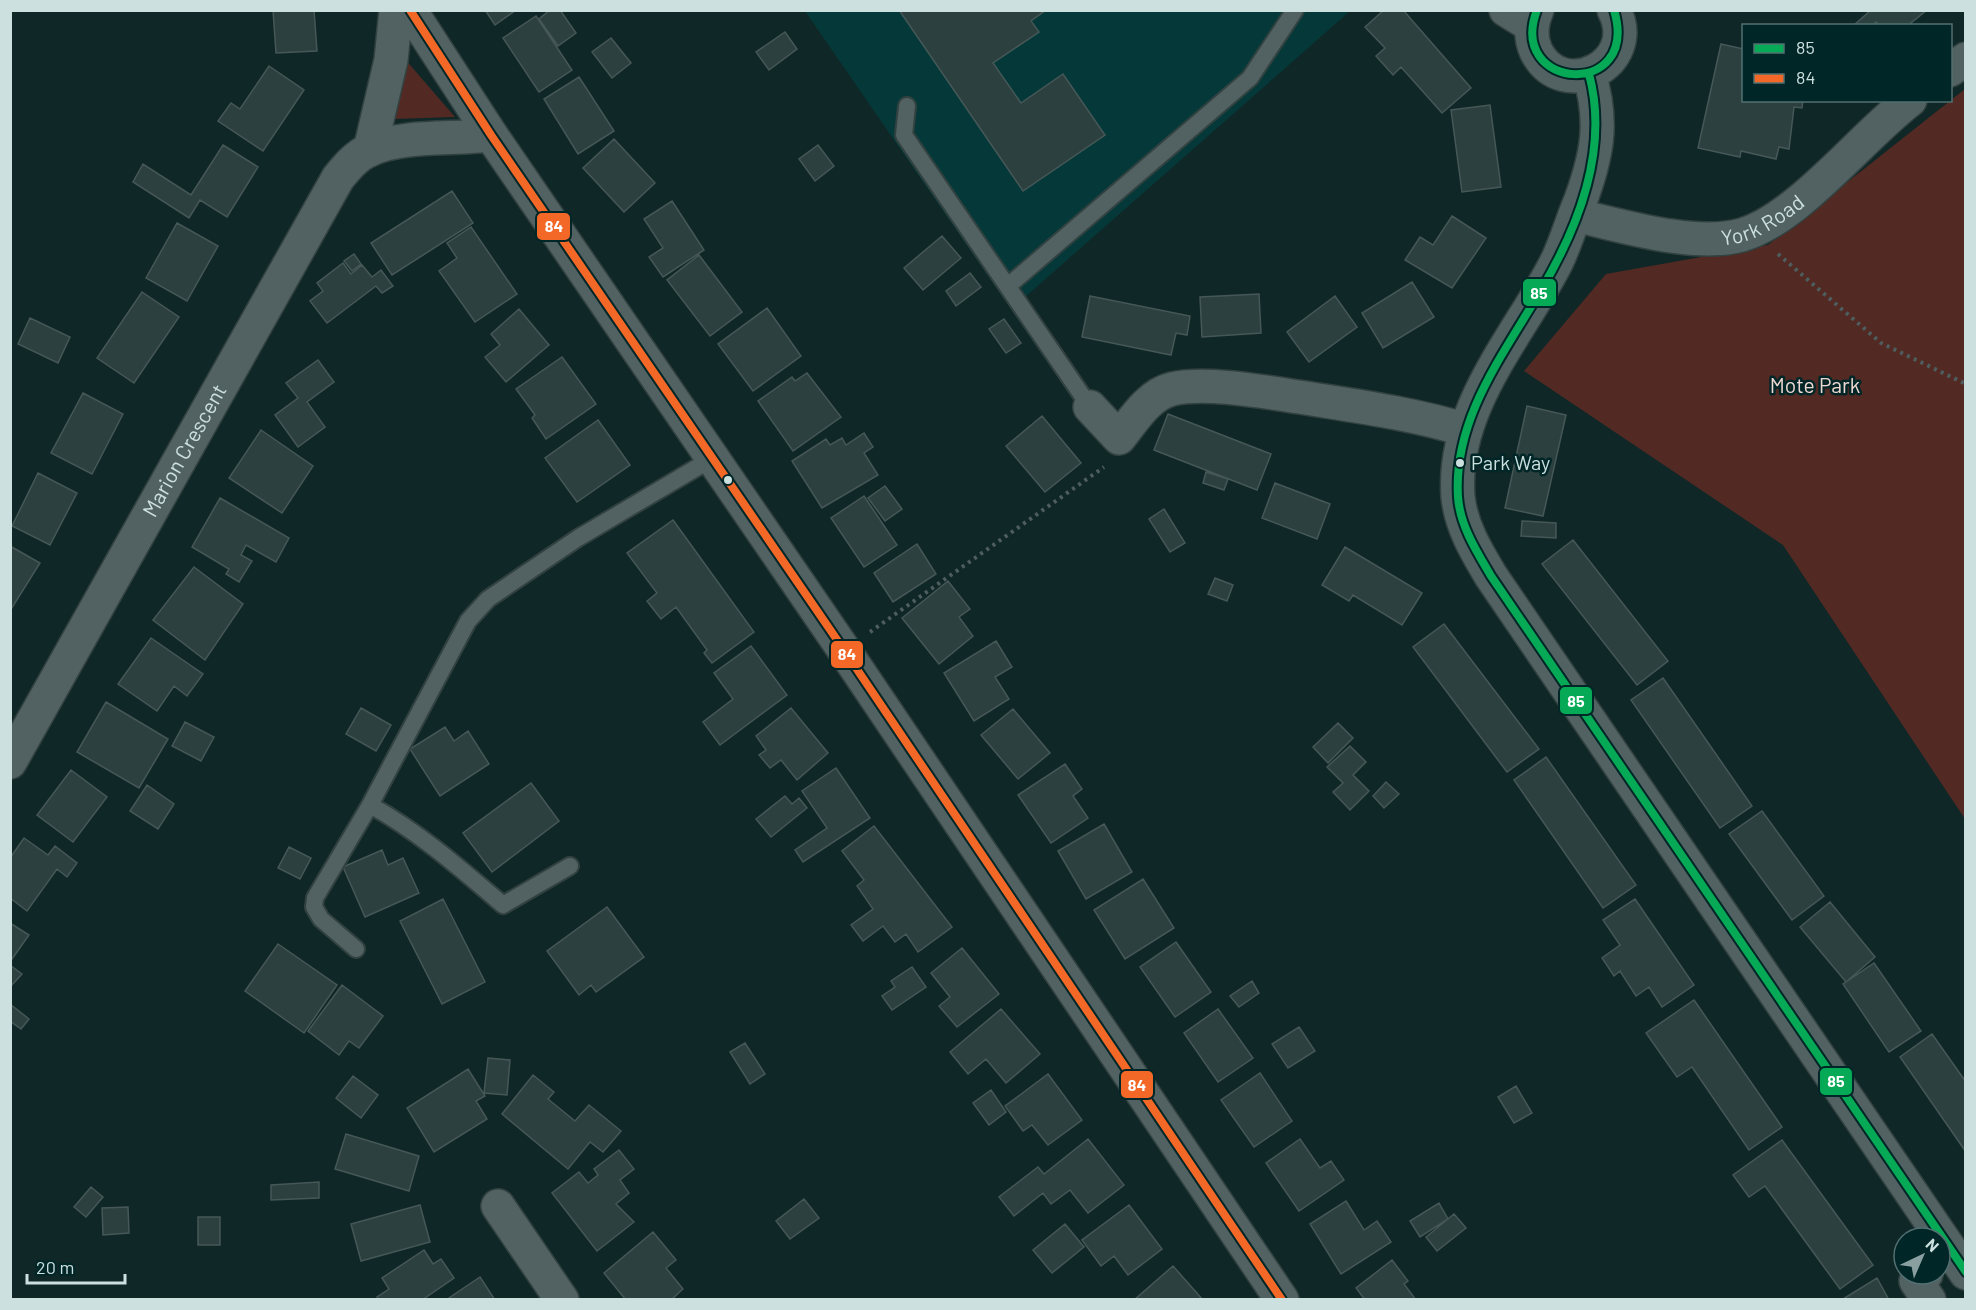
<svg xmlns="http://www.w3.org/2000/svg" width="1976" height="1310" viewBox="0 0 1976 1310" font-family="Barlow,sans-serif">
<style>
.built{fill:#053939}
.green{fill:#522a23}
.building{fill:#2d4040;stroke:#465757;stroke-width:1.5}
.lines{fill:none;stroke-linecap:round;stroke-linejoin:round}
.lane-casing{stroke:#324241;stroke-width:20}
.street-casing{stroke:#324241;stroke-width:36}
.path{stroke:#4e5d5d;stroke-width:4;stroke-dasharray:3 4.5;stroke-linecap:butt}
.lane{stroke:#526262;stroke-width:16}
.street{stroke:#526262;stroke-width:33}
.bus-1-casing{stroke:#002627;stroke-width:12}
.bus-2-casing{stroke:#002627;stroke-width:12}
.bus-1{stroke:#06aa56;stroke-width:8}
.bus-2{stroke:#f36827;stroke-width:8}
.bus-dot{fill:#cce0df;stroke:#002627;stroke-width:2}
.labels{text-anchor:middle;stroke-width:5;stroke-linejoin:round;paint-order:stroke}
.bus-label{font-size:20px;fill:#cce0df;stroke:#002627;text-anchor:start}
.street-label{font-size:21px;fill:#cce0df;stroke:#002627}
.park-label{font-size:21px;fill:#f0d8d3;stroke:#002627}
.line-badge{stroke:#002627;stroke-width:2}
.badge-label{font-size:16px;text-anchor:middle;font-weight:bold;fill:#fff}
</style>
<rect width="100%" height="100%" fill="#102727"/>
<!-- built -->
<path class="built" d="M805 11H1350L1025 297 1051 353 1044 357Z"/>
<!-- green -->
<path class="green" d="M404 58 455 117 393 119Z
M1965 89V819L1783 545 1524 371 1606 274 1768 245Z"/>
<!-- building -->
<path class="building" d="M273 10H314L317 51 276 53Z
M485 10H516L495 25Z
M550 10H560L576 33 558 46 539 19Z
M899 10H1046L1031 21 1039 32 993 63 1021 103 1063 74 1105 135 1023 191Z
M1384 10H1403L1471 88 1442 113 1401 67 1393 75 1376 56 1385 48 1365 27Z
M1871 10H1927L1911 23 1913 26H1879L1876 22 1871 26H1853Z
M536 16 572 70 539 92 503 38Z
M785 32 797 49 769 70 756 52Z
M611 38 631 63 612 78 592 52Z
M1721 44 1744 49V100H1803L1802 108 1794 107 1789 149 1779 147 1776 159 1741 151 1740 157 1698 148Z
M269 66 304 90 263 151 218 121 231 103 240 109Z
M579 77 614 131 578 154 544 99Z
M1490 105 1501 187 1462 192 1451 110Z
M614 139 655 183 624 212 583 168Z
M223 145 258 167 227 217 200 200 189 218 133 182 143 164 191 195Z
M818 145 834 166 815 181 799 159Z
M452 191 473 223 392 275 371 243Z
M672 201 704 250 663 277 649 257 663 248 644 219Z
M1452 216 1486 238 1452 288 1405 260 1420 237 1433 245Z
M177 223 218 246 187 301 146 278Z
M471 227 517 294 475 322 439 271 457 258 447 243Z
M942 236 961 258 923 290 904 268Z
M354 254 361 264 352 271 344 261Z
M699 255 742 312 710 336 667 280Z
M343 263 351 274 362 265 372 277 381 270 393 286 382 293 376 286 327 323 310 301 323 291 317 283Z
M970 273 981 287 956 306 946 291Z
M1412 282 1434 317 1383 348 1362 313Z
M142 292 179 317 134 383 97 358Z
M1259 294 1261 333 1202 337 1200 297Z
M1090 296 1190 316 1187 335 1176 333 1171 355 1082 337Z
M1335 296 1357 327 1309 362 1287 332Z
M767 308 801 356 753 391 718 344Z
M519 309 549 345 506 382 485 357 500 345 491 334Z
M30 318 70 337 58 363 18 344Z
M1004 319 1021 343 1006 353 989 329Z
M562 357 596 404 546 439 532 418 535 415 516 389Z
M318 360 334 382 307 402 325 427 298 447 275 415 298 398 286 383Z
M807 373 841 417 793 451 758 401 792 377 795 381Z
M83 393 123 414 92 474 51 453Z
M1527 406 1566 415 1543 516 1505 508Z
M1168 414 1271 454 1257 490 1154 450Z
M1042 416 1081 463 1045 492 1006 446Z
M598 420 630 465 577 502 545 458Z
M261 430 313 466 282 513 229 478Z
M864 433 873 447 864 453 878 475 822 508 792 461 826 439 830 445 842 438 846 445Z
M1206 472 1228 479 1224 490 1203 483Z
M38 473 77 493 50 545 12 526Z
M1275 483 1330 504 1317 539 1262 518Z
M885 486 902 509 885 521 868 498Z
M864 496 897 545 864 567 831 518Z
M220 498 289 538 276 562 246 545 241 555 252 561 239 582 226 574 229 569 192 547Z
M1164 509 1185 543 1170 552 1149 519Z
M673 520 754 632 712 663 704 653 707 650 676 607 661 619 647 601 657 593 627 553Z
M1522 521 1556 523V538L1521 536Z
M1573 540 1668 661 1637 685 1542 564Z
M917 544 936 574 893 602 874 573Z
M10 546 40 563 10 611Z
M1345 547 1422 593 1402 625 1353 595 1349 601 1322 585Z
M194 567 243 604 205 660 153 620Z
M1215 578 1233 585 1227 601 1208 594Z
M948 581 970 609 959 617 973 636 939 664 902 618Z
M1444 624 1539 749 1507 772 1413 647Z
M151 638 203 674 187 696 174 686 157 711 118 684Z
M996 641 1012 667 995 677 1009 699 974 721 944 673Z
M751 646 787 695 720 745 703 722 733 699 714 673Z
M1663 678 1752 806 1720 828 1631 700Z
M106 702 168 739 139 788 77 752Z
M361 708 391 725 376 751 346 734Z
M791 708 828 753 797 780 781 760 770 768 759 755 766 750 756 736Z
M1013 709 1050 753 1018 779 981 735Z
M185 722 214 737 201 761 172 746Z
M1338 723 1353 738 1328 763 1313 747Z
M445 727 454 741 468 731 489 764 440 796 410 749Z
M1350 746 1366 762 1353 775 1369 791 1350 810 1333 792 1343 783 1327 767Z
M1546 757 1636 885 1603 908 1514 780Z
M1065 764 1082 789 1073 796 1088 818 1051 843 1018 795Z
M836 768 870 818 803 862 795 850 827 828 802 791Z
M71 770 107 797 73 842 37 815Z
M1386 782 1399 794 1384 808 1373 796Z
M531 783 559 821 492 872 463 833Z
M147 785 174 804 158 829 130 811Z
M785 796 792 804 799 798 807 808 771 837 756 819Z
M1762 811 1824 896 1792 920 1729 834Z
M1104 824 1132 872 1086 899 1058 851Z
M874 826 952 927 918 952 906 934 895 942 883 926 863 941 851 925 873 909 857 886 864 880 842 851Z
M24 838 48 855 55 846 77 863 67 877 57 869 27 911 10 898V858Z
M289 847 311 858 300 879 278 868Z
M382 850 388 865 403 858 419 893 365 917 343 867Z
M1143 879 1174 928 1125 959 1094 910Z
M443 899 485 982 442 1004 400 921Z
M1635 899 1694 985 1662 1007 1649 987 1636 996 1620 971 1614 976 1602 958 1620 945 1603 920Z
M1830 902 1875 957 1846 982 1800 927Z
M607 907 644 957 596 992 591 985 579 995 547 951Z
M10 923 29 935 12 959 10 958Z
M1176 942 1211 992 1175 1017 1140 967Z
M278 944 337 985 304 1033 245 991Z
M962 948 999 994 957 1027 939 1006 950 997 931 973Z
M1874 963 1921 1031 1889 1052 1843 984Z
M10 965 22 974 10 987Z
M912 967 926 987 892 1010 882 996 895 987 891 981Z
M1252 981 1259 993 1239 1007 1230 996Z
M342 985 383 1016 359 1048 349 1041 339 1055 308 1031Z
M1694 1000 1782 1127 1749 1150 1692 1067 1677 1077 1646 1033Z
M10 1004 29 1019 21 1029 10 1021Z
M1001 1009 1040 1054 1006 1083 986 1059 968 1074 950 1052Z
M1218 1009 1253 1058 1218 1082 1184 1033Z
M1299 1027 1315 1051 1288 1068 1272 1044Z
M1932 1034 1966 1082V1152L1900 1057Z
M745 1043 765 1074 750 1084 730 1052Z
M488 1058 510 1060 507 1095 484 1093Z
M468 1069 485 1096 476 1101 487 1119 434 1152 407 1108Z
M1260 1073 1292 1121 1254 1147 1221 1100Z
M1048 1074 1082 1120 1048 1145 1032 1125 1023 1131 1005 1106Z
M533 1075 554 1092 548 1099 575 1121 589 1105 621 1131 603 1152 590 1142 568 1169 502 1114Z
M353 1076 378 1095 361 1118 336 1098Z
M1516 1086 1532 1113 1514 1123 1498 1097Z
M991 1090 1006 1112 989 1125 973 1103Z
M346 1134 419 1156 409 1191 335 1169Z
M1088 1139 1124 1185 1088 1213 1070 1190 1051 1204 1043 1193 1014 1216 999 1197 1038 1167 1044 1174Z
M1300 1139 1320 1168 1331 1161 1344 1180 1299 1211 1266 1163Z
M1782 1140 1873 1265 1840 1289 1765 1186 1749 1197 1733 1175Z
M619 1150 634 1169 620 1180 629 1193 616 1204 634 1222 597 1251 552 1193 579 1172 588 1183 598 1175 594 1169Z
M319 1182V1198L271 1200V1185Z
M91 1187 103 1197 86 1217 74 1207Z
M804 1199 819 1218 790 1239 776 1221Z
M1346 1201 1364 1230 1377 1221 1391 1242 1341 1274 1310 1224Z
M1439 1203 1448 1219 1420 1237 1410 1221Z
M420 1205 430 1242 361 1261 351 1224Z
M1129 1205 1162 1249 1128 1275 1114 1256 1101 1266 1082 1240Z
M128 1207 129 1233 103 1235 102 1208Z
M1454 1214 1466 1228 1437 1251 1426 1237Z
M198 1217H220V1245H198Z
M1065 1224 1084 1247 1052 1273 1033 1250Z
M653 1232 676 1260 666 1268 683 1289 671 1300H626L604 1273Z
M424 1250 433 1264 441 1259 454 1278 422 1300H379L377 1297 389 1289 382 1278Z
M1392 1260 1408 1281 1404 1284 1416 1300H1365L1356 1288Z
M1173 1266 1203 1300H1134Z
M480 1277 495 1300H446Z
M1877 1278 1889 1300H1843V1299Z"/>
<g class="lines">
<defs>
<path id="lane" d="M907 106 904 135 1090 407
M1008 286 1250 78 1295 10
M570 866 503 905C461 869 419 832 370 805L468 621 488 599 578 538 713 458
M356 949 321 919 314 907 315 898 370 805"/>
<g id="street">
<path d="M410 10 491 135 844 650 1282 1300"/>
<path d="M1506 10 1532 26"/>
<path d="M1537 10C1531 24 1530 38 1536 51 1562 104 1642 64 1614 10"/>
<path d="M1950 70 1966 59"/>
<path d="M1589 74C1604 122 1597 156 1580 202 1572 221 1566 242 1557 261 1519 336 1451 407 1458 497 1461 526 1476 551 1491 576L1966 1273"/>
<path d="M370 150 391 60 396 10"/>
<path id="s1" d="M1575 215C1623 226 1694 248 1742 235 1799 218 1861 137 1910 100"/>
<path d="M1090 407 1119 438C1133 421 1148 395 1172 389 1205 381 1265 392 1299 397 1355 406 1411 413 1466 430"/>
<path id="s2" d="M10 762 338 178C347 167 356 156 369 150 405 134 453 140 491 135"/>
<path d="M498 1206 562 1300"/>
<path d="M1926 1274 1916 1281 1929 1300"/>
</g>
</defs>
<!-- lane casing -->
<use href="#lane" class="lane-casing"/>
<!-- street casing -->
<use href="#street" class="street-casing"/>
<!-- path -->
<path class="path" d="M1778 254 1881 343 1966 384
M870 632 1104 467"/>
<!-- lane -->
<use href="#lane" class="lane"/>
<!-- street -->
<use href="#street" class="street"/>
<defs>
<path id="bus-1" d="M1537 10C1506 91 1641 100 1614 10
M1589 74C1609 148 1579 226 1541 290 1504 354 1453 418 1458 497 1460 526 1477 552 1491 576L1966 1272"/>
<path id="bus-2" d="M410 10 491 135 844 650 1282 1300"/>
</defs>
<!-- bus-1 casing -->
<use href="#bus-1" class="bus-1-casing"/>
<!-- bus-2 casing -->
<use href="#bus-2" class="bus-2-casing"/>
<!-- bus-1 -->
<use href="#bus-1" class="bus-1"/>
<!-- bus-2 -->
<use href="#bus-2" class="bus-2"/>
</g>
<!-- markers -->
<g class="bus-dot">
<circle cx="1460" cy="463" r="5"/>
<circle cx="728" cy="480" r="5"/>
</g>
<g class="labels">
<!-- bus labels -->
<g class="bus-label">
<text x="1471" y="470">Park Way</text>
</g>
<!-- street labels -->
<g class="street-label">
<text dy="7" stroke="none"><textPath href="#s1" startOffset="194">York Road</textPath></text>
<text dy="7" stroke="none"><textPath href="#s2" startOffset="357">Marion Crescent</textPath></text>
</g>
<!-- park labels -->
<g class="park-label">
<text x="1815" y="393">Mote Park</text>
</g>
</g>
<g class="line-badge">
<rect x="536" y="212" width="35" height="29" rx="6" fill="#f36827"/>
<rect x="1522" y="278" width="35" height="29" rx="6" fill="#06aa56"/>
<rect x="830" y="640" width="34" height="29" rx="6" fill="#f36827"/>
<rect x="1559" y="686" width="34" height="29" rx="6" fill="#06aa56"/>
<rect x="1819" y="1067" width="34" height="29" rx="6" fill="#06aa56"/>
<rect x="1120" y="1070" width="34" height="29" rx="6" fill="#f36827"/>
</g>
<g class="badge-label">
<text x="554" y="232">84</text>
<text x="1539" y="299">85</text>
<text x="847" y="660">84</text>
<text x="1576" y="707">85</text>
<text x="1836" y="1087">85</text>
<text x="1137" y="1091">84</text>
</g>
<!-- border -->
<rect width="1976" height="1310" fill="none" stroke="#cce0df" stroke-width="24"/>
<!-- legend -->
<rect x="1742" y="24" width="210" height="78" fill="#002627" stroke="#527071" stroke-width="1.5"/>
<rect x="1754" y="44" width="30" height="9" fill="#06aa56" stroke="#527071" stroke-width="1.5"/>
<text x="1796" y="54" font-size="18" fill="#cce0df">85</text>
<rect x="1754" y="74" width="30" height="9" fill="#f36827" stroke="#527071" stroke-width="1.5"/>
<text x="1796" y="84" font-size="18" fill="#cce0df">84</text>
<!-- north arrow -->
<g transform="translate(1922 1256) rotate(44)"><circle r="28" fill="#002627" stroke="#527071" stroke-width="1.5"/>
<path d="M0-4.5L10 22L0 15L-10 22Z" fill="#8a9f9f"/>
<text y="-9" font-size="16" font-weight="bold" text-anchor="middle" fill="#cce0df">N</text>
</g>
<!-- scale -->
<path d="M27 1274v9h98v-9" fill="none" stroke="#cce0df" stroke-width="3"/>
<text x="36" y="1274" font-size="18" fill="#cce0df" stroke="#002627" stroke-width="4.5" paint-order="stroke">20 m</text>
</svg>
